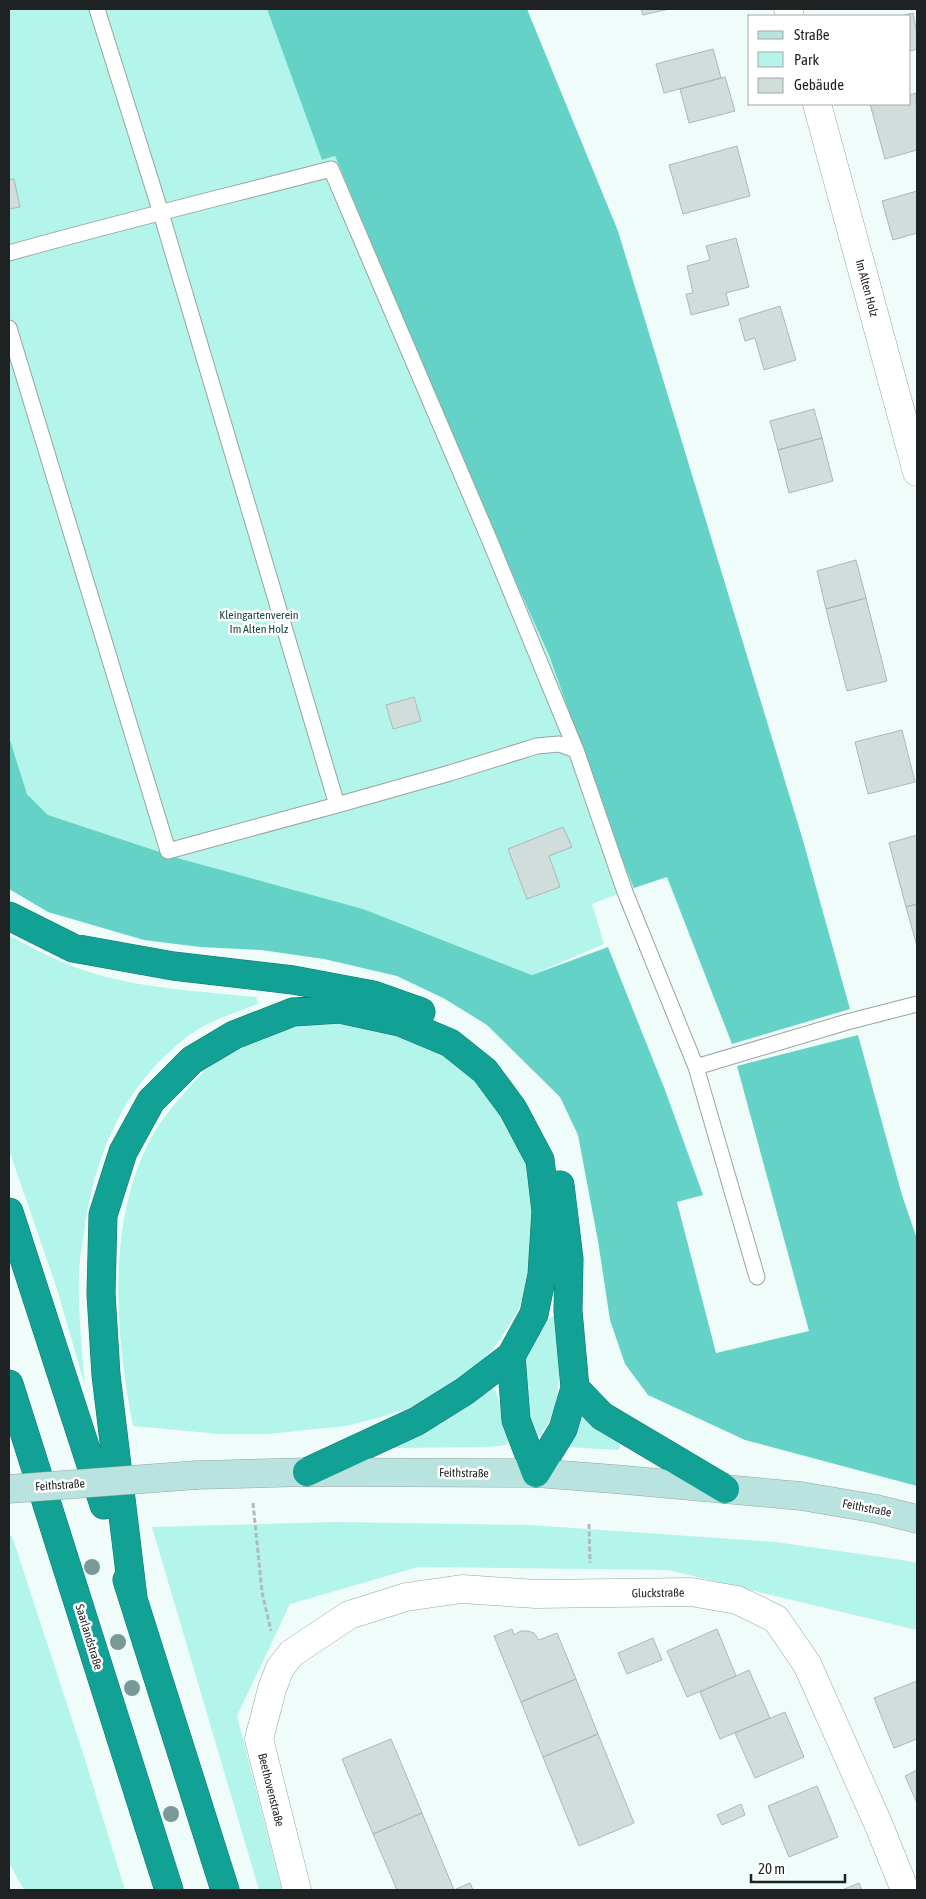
<svg xmlns="http://www.w3.org/2000/svg" width="926" height="1899" viewBox="0 0 926 1899" font-family="'Asap Condensed',sans-serif">
<style>
.green{fill:#b3f4eb}
.forest{fill:#64d2c6}
.building{fill:#d0dddb;stroke:#acb8b6}
.lines{fill:none;stroke-linecap:round;stroke-linejoin:round}
.lane-casing{stroke:#98a3a2;stroke-width:17}
.street-casing{stroke:#98a3a2;stroke-width:29}
.secondary-casing{stroke:#98a3a2;stroke-width:29}
.highway-casing{stroke:#16756d;stroke-width:29}
.path{stroke:#b0bab9;stroke-width:3;stroke-dasharray:5 2.5;stroke-linecap:butt}
.lane{stroke:#fff;stroke-width:15}
.street{stroke:#fff;stroke-width:28}
.secondary{stroke:#b8e3df;stroke-width:28}
.highway{stroke:#12a195;stroke-width:28}
.secondary-bridge-casing{stroke:#98a3a2;stroke-width:29;stroke-linecap:butt}
.secondary-bridge{stroke:#b8e3df;stroke-width:28}
.tree{fill:#789995}
.labels{text-anchor:middle;stroke-width:5;stroke-linejoin:round;paint-order:stroke}
.street-label{font-size:12px;fill:#1e2222;stroke:#fff}
.park-label{font-size:12px;fill:#174843;stroke:#fff}
</style>
<rect width="100%" height="100%" fill="#effcfa"/>
<!-- green -->
<path class="green" d="M9 9H267L322 160 335 156 475 492 549 655 618 850 634 888 592 904 604 944 532 975 363 909 181 859 48 815 27 794 9 737Z
M9 935C34 949 59 962 86 971 140 989 200 991 256 997L258 1004C239 1011 219 1018 202 1027 184 1037 169 1052 155 1066 111 1114 91 1175 83 1239 81 1251 79 1264 79 1276 78 1313 82 1350 85 1386L57 1289 9 1150Z
M331 1021 370 1023 457 1060 503 1109 530 1166 538 1204 531 1277 518 1310 500 1340 477 1367 452 1389 417 1405 381 1417 346 1426 268 1434H220L133 1426C116 1336 106 1229 148 1144 157 1125 172 1107 185 1092 205 1069 231 1046 261 1036 284 1028 307 1024 331 1021Z
M553 1316 557 1321C558 1361 567 1406 537 1439L522 1395 523 1361 534 1338 548 1319Z
M491 1388 496 1391 508 1440 506 1445 490 1447 394 1448 393 1447 461 1411Z
M580 1415 604 1434 619 1443 620 1448 618 1450 567 1447Z
M335 1522 530 1525 775 1542 902 1560 917 1563V1630L668 1570 418 1567 290 1604 237 1716 282 1890H259L152 1527Z
M9 1536H12L83 1753 125 1890H24L9 1863Z"/>
<!-- forest -->
<path class="forest" d="M267 9H527L618 231 802 837 850 1009 732 1044 667 877 634 888 618 850 549 655 475 492 335 156 322 160Z
M9 737 27 794 48 815 181 859 363 909 532 975 608 947 665 1090 703 1195 677 1202 716 1353 809 1331 737 1066 858 1035 902 1195 917 1239V1486L745 1440 648 1395 625 1364 610 1320 598 1241 578 1135 560 1097 487 1025 445 999 397 976 324 959 261 950 200 947 144 940 48 912 9 889Z"/>
<!-- building -->
<path class="building" d="M641 9H669L643 15Z
M913 13 917 34V49L910 51V16H900Z
M713 49 721 78 664 93 656 64Z
M725 77 735 111 689 123 680 89Z
M916 93 917 150 885 159 870 104H910V95Z
M737 146 750 196 683 214 669 165Z
M14 179 20 207 9 209V180Z
M917 191V233L893 240 882 201Z
M736 238 749 287 726 293 729 305 691 315 686 294 693 293 687 266 710 260 706 246Z
M780 306 796 360 764 370 755 338 745 341 739 319Z
M814 409 822 438 778 450 770 421Z
M822 438 833 481 789 493 778 450Z
M856 560 866 598 826 609 817 571Z
M866 598 887 681 847 691 826 609Z
M414 697 421 721 393 729 386 705Z
M902 730 915 782 868 794 855 742Z
M563 827 572 847 549 856 560 887 527 899 508 849Z
M917 835V904L906 907 889 843Z
M917 904V946L906 907Z
M512 1629 514 1635 521 1631H528L534 1633 539 1640 557 1633 576 1679 521 1702 494 1636Z
M717 1629 736 1676 687 1697 667 1651Z
M653 1638 662 1660 627 1674 618 1653Z
M749 1670 770 1718 720 1739 700 1692Z
M576 1679 598 1734 543 1757 521 1702Z
M917 1681V1739L894 1748 874 1698Z
M785 1712 804 1757 755 1778 735 1733Z
M598 1734 634 1823 579 1846 543 1757Z
M391 1739 422 1813 373 1834 342 1759Z
M917 1770V1803L905 1776Z
M817 1786 838 1837 789 1857 768 1806Z
M741 1804 745 1815 722 1825 717 1815Z
M422 1813 454 1890H397L373 1834Z
M470 1883 473 1890H454Z
M859 1883 862 1890H842Z"/>
<g class="lines">
<defs>
<path id="lane" d="M9 253C116 223 223 197 331 169L490 541 576 750 625 892 696 1067 847 1022 917 1004
M9 328 168 851 337 805 161 213 97 9
M337 805 450 773 537 746 559 744 576 750
M696 1067 757 1277"/>
<path id="street" d="M788 9 790 16
M817 104 917 472
M297 1890 259 1739 272 1689 280 1668 292 1653 349 1615 406 1597 462 1589 536 1594 691 1592 737 1600 776 1619 807 1664 877 1821 905 1890"/>
<path id="secondary" d="M197 1475 307 1472 536 1473 614 1479 801 1496 877 1509 917 1519"/>
<path id="highway" d="M9 916 73 948 173 966 293 980 373 995 421 1012
M560 1185 569 1259 568 1311 575 1388 602 1416 725 1489
M9 1212 104 1505
M511 1356 516 1420 536 1473
M9 1384 169 1890
M536 1473 563 1429 575 1388
M127 1580 225 1890
M133 1598 106 1375 101 1294 103 1215 123 1152 151 1101 192 1060 234 1035 293 1012 340 1009 400 1022 450 1043 485 1071 513 1109 540 1160 546 1211 542 1275 534 1314 511 1356 465 1391 417 1421 307 1472"/>
</defs>
<!-- lane casing -->
<use href="#lane" class="lane-casing"/>
<!-- street casing -->
<use href="#street" class="street-casing"/>
<!-- secondary casing -->
<use href="#secondary" class="secondary-casing"/>
<!-- highway casing -->
<use href="#highway" class="highway-casing"/>
<!-- path -->
<path class="path" d="M253 1503 262 1592 271 1631
M589 1524 590 1563"/>
<!-- lane -->
<use href="#lane" class="lane"/>
<!-- street -->
<use href="#street" class="street"/>
<!-- secondary -->
<use href="#secondary" class="secondary"/>
<!-- highway -->
<use href="#highway" class="highway"/>
<defs>
<path id="secondary-bridge" d="M9 1489 197 1475"/>
</defs>
<!-- secondary-bridge casing -->
<use href="#secondary-bridge" class="secondary-bridge-casing"/>
<!-- secondary-bridge -->
<use href="#secondary-bridge" class="secondary-bridge"/>
</g>
<!-- trees -->
<g class="tree">
<circle cx="92" cy="1567" r="8"/>
<circle cx="118" cy="1642" r="8"/>
<circle cx="132" cy="1688" r="8"/>
<circle cx="171" cy="1814" r="8"/>
</g>
<g class="labels">
<!-- street labels -->
<g class="street-label">
<text transform="translate(867 288) rotate(75)" y="4">Im Alten Holz</text>
<text transform="translate(464 1473) rotate(1)" y="4">Feithstraße</text>
<text transform="translate(60 1485) rotate(-4)" y="4">Feithstraße</text>
<text transform="translate(867 1508) rotate(11)" y="4">Feithstraße</text>
<text transform="translate(658 1593) rotate(-1)" y="4">Gluckstraße</text>
<text transform="translate(89 1637) rotate(73)" y="4">Saarlandstraße</text>
<text transform="translate(271 1790) rotate(76)" y="4">Beethovenstraße</text>
</g>
<!-- park labels -->
<g class="park-label">
<text x="259" y="619">Kleingartenverein<tspan x="259" dy="14">Im Alten Holz</tspan></text>
</g>
</g>
<!-- border -->
<rect width="926" height="1899" fill="none" stroke="#1e2222" stroke-width="20"/>
<!-- legend -->
<rect x="748" y="15" width="162" height="90" fill="#ffffff" stroke="#a5a7a7"/>
<rect x="758" y="31" width="25" height="8" fill="#b8e3df" stroke="#a5a7a7"/>
<text x="794" y="40" font-size="15" fill="#1e2222">Straße</text>
<rect x="758" y="52" width="25" height="15" fill="#b3f4eb" stroke="#a5a7a7"/>
<text x="794" y="65" font-size="15" fill="#1e2222">Park</text>
<rect x="758" y="78" width="25" height="15" fill="#d0dddb" stroke="#a5a7a7"/>
<text x="794" y="90" font-size="15" fill="#1e2222">Gebäude</text>
<!-- scale -->
<path d="M751 1874v8h94v-8" fill="none" stroke="#1e2222" stroke-width="2.5"/>
<text x="758" y="1874" font-size="15" fill="#1e2222" stroke="#ffffff" stroke-width="4" paint-order="stroke">20 m</text>
</svg>
